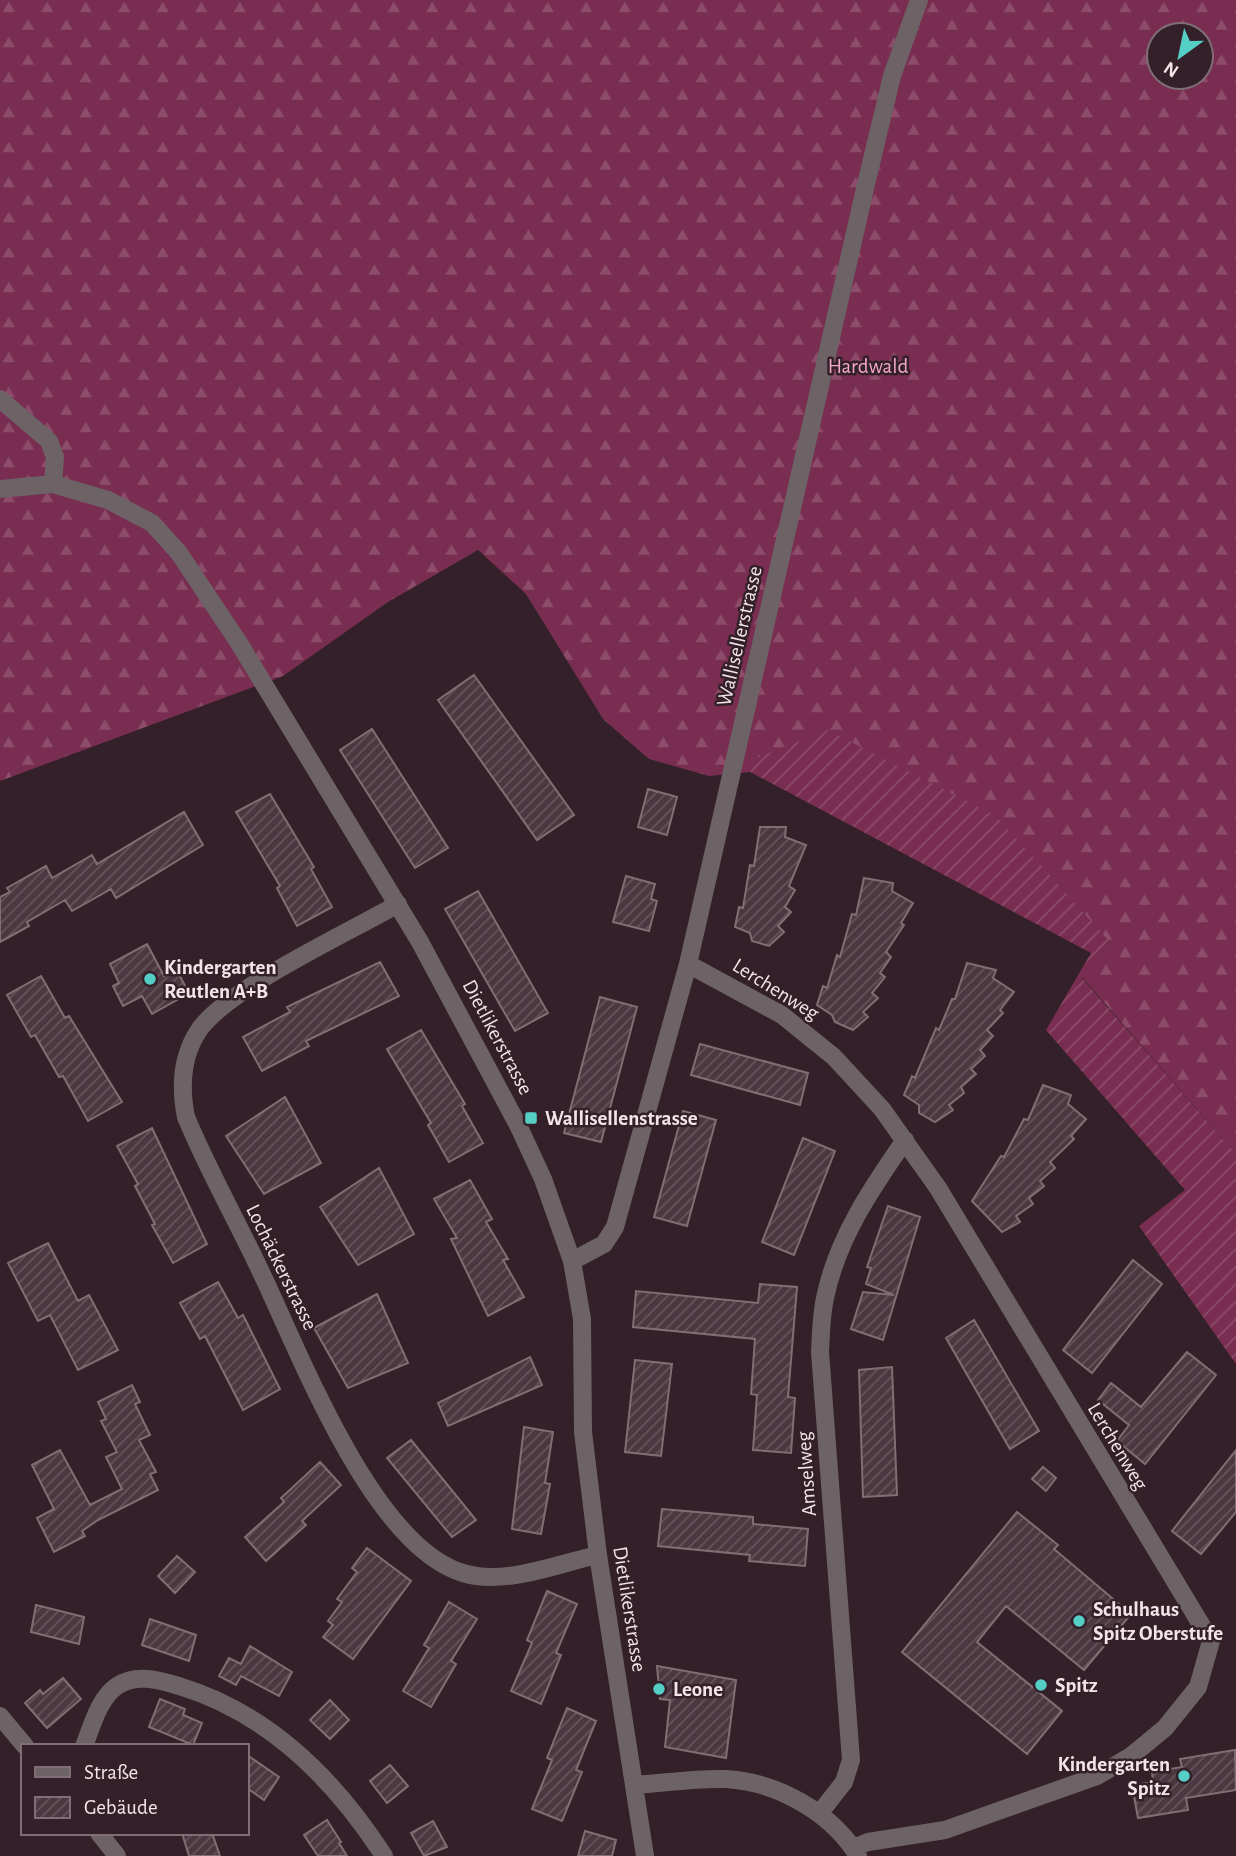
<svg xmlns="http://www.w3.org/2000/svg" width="1236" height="1856" viewBox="0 0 1236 1856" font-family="'Alegreya Sans',sans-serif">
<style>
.forest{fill:url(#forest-firs);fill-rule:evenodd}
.garden{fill:url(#garden-furrows)}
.building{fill:url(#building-hatch);stroke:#846c75;stroke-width:2}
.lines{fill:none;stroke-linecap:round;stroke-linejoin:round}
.minor{stroke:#6d6266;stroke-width:18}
.poi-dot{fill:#55cec6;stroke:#332028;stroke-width:2.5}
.labels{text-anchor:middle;stroke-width:5;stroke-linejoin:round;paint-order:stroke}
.park-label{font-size:21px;fill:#f2a9c7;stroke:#332028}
.street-label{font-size:21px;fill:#f2e4e9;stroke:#332028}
.poi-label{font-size:21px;font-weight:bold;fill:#f2e4e9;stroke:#332028;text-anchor:start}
</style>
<defs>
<pattern id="forest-firs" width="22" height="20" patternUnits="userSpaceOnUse" patternTransform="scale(1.75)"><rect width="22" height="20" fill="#792e51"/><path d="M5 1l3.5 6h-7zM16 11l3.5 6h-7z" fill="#8c4c6a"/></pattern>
<pattern id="garden-furrows" width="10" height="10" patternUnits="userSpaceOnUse" patternTransform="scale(1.75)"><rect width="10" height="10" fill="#792e51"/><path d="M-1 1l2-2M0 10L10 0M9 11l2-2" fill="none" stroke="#8c4c6a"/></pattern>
<pattern id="building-hatch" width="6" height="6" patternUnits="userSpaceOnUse" patternTransform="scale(1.75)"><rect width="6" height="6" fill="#4b373f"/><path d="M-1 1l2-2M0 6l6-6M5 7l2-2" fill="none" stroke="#65545b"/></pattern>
</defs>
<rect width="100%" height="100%" fill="#332028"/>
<!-- forest -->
<path class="forest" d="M0 0H1236V1154L1082 977 1110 942 757 758 750 772 709 776 649 759 603 719 526 594 478 550 388 602 283 676 0 781ZM1159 35H1201V77H1159Z"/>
<!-- garden -->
<path class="garden" d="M828 730 996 816 1110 942 1082 978 1236 1154V1364L1139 1226 1185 1190 1046 1030 1091 953 750 772 756 758Z"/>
<!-- building -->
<path class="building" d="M474 675 574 815 537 840 438 700Z
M372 729 448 848 415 868 340 750Z
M648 789 677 797 667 835 638 827Z
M270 794 314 867 311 869 332 907 297 926 277 888 280 886 236 812Z
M184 812 203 845 116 898 111 889 72 911 65 900 27 922 29 926 0 942V897L10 892 7 888 46 866 52 878 92 855 97 864Z
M760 827H786L785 837 806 845 789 886 795 890 785 907 791 912 778 926 784 932 769 946 752 941 750 933 735 927 739 907 743 908 750 865 754 866Z
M626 876 655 884 651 899 657 901 649 931 613 922Z
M864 878 893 883 892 891 913 903 901 923 904 925 886 952 891 957 880 973 885 977 872 993 878 998 863 1012 868 1017 853 1030 835 1022 832 1015 817 1005 823 986 827 988 837 955 840 957 852 914 856 915Z
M478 891 548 1013 515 1031 445 909Z
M147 944 164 976 176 969 189 993 152 1014 142 996 123 1006 113 986 119 983 110 964Z
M380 962 399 996 306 1041 309 1046 262 1071 243 1037 290 1012 287 1007Z
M967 963 996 970 993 978 1014 992 1000 1010 1003 1013 987 1030 993 1036 980 1050 985 1056 971 1069 976 1074 961 1087 964 1093 949 1105 953 1110 935 1122 919 1113V1105L904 1095 912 1076 915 1078 936 1028 939 1030 952 999H955Z
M41 976 65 1018 69 1016 122 1102 88 1121 63 1076 59 1077 35 1035 31 1037 7 995Z
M600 997 637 1007 601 1142 564 1133Z
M421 1030 465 1104 462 1106 483 1143 449 1162 428 1125 431 1123 387 1049Z
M700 1044 808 1073 800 1105 691 1075Z
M1043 1085 1071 1095 1068 1104 1086 1119 1071 1136 1074 1139 1050 1162 1055 1168 1040 1181 1044 1186 1029 1198 1033 1204 1016 1216 1020 1222 1002 1232 972 1201 1001 1156 1004 1157 1024 1119 1028 1120Z
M285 1097 321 1163 264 1194 226 1136Z
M683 1111 716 1120 687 1226 654 1217Z
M152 1128 207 1244 173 1263 152 1225 155 1224 135 1186 138 1184 117 1146Z
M803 1138 835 1151 794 1255 762 1242Z
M379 1168 414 1234 358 1265 320 1207Z
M470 1180 492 1219 486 1222 508 1259 503 1260 524 1297 488 1316 451 1239 457 1238 434 1199Z
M888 1206 920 1217 883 1340 851 1329 863 1292 894 1295 866 1284 871 1268 867 1267Z
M48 1243 78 1301 89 1295 118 1350 78 1370 50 1315 38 1321 8 1263Z
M1133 1260 1162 1284 1092 1373 1063 1350Z
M218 1282 238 1318 243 1315 280 1389 243 1410 205 1336 200 1339 180 1303Z
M760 1284 797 1287 788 1397 795 1398 791 1453 753 1450 757 1395 751 1394 755 1339 633 1327 636 1291 758 1303Z
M377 1294 408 1363 348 1388 314 1328Z
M974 1320 1039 1431 1010 1449 946 1338Z
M1187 1352 1216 1375 1145 1464 1117 1441 1129 1425 1098 1400 1111 1383 1141 1407Z
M530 1357 542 1385 448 1426 438 1403Z
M635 1360 672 1364 661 1456 625 1452Z
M892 1367 897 1495 863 1497 859 1370Z
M132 1385 140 1402 135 1404 150 1435 139 1440 156 1472 150 1474 158 1490 98 1520 82 1531 85 1536 54 1552 37 1518 54 1509 32 1465 60 1450 90 1505 122 1489 106 1457 117 1452 101 1421 106 1419 98 1402Z
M524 1427 553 1432 545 1483 550 1484 541 1534 512 1529Z
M411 1440 476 1520 452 1537 387 1458Z
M1236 1450V1512L1201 1554 1172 1531Z
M320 1462 341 1485 302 1521 306 1525 266 1561 245 1537 284 1502 281 1498Z
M1043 1467 1056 1478 1046 1491 1032 1479Z
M662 1509 753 1517V1524L808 1529 805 1566 749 1561 750 1555 658 1546Z
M1017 1512 1058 1545 1054 1549 1131 1614 1084 1670 1006 1606 977 1642 1062 1711 1027 1754 902 1652Z
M367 1548 411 1581 353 1659 323 1637 333 1625 328 1621 342 1602 337 1599 357 1572 352 1568Z
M177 1556 195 1572 175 1593 158 1576Z
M547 1591 577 1604 556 1653 561 1655 541 1704 511 1691 532 1643 527 1640Z
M449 1602 477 1619 451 1661 456 1664 431 1707 403 1691 429 1648 424 1645Z
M36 1605 84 1617 79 1644 31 1632Z
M150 1619 196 1635 189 1661 142 1645Z
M250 1646 292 1672 279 1696 241 1676 236 1685 219 1676 229 1658 241 1664Z
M657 1666 736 1680 726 1758 665 1747 670 1700 660 1699Z
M63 1678 81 1699 47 1728 25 1703 40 1690 43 1694Z
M160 1699 185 1709 183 1715 202 1723 193 1745 149 1727Z
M330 1700 349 1720 330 1739 310 1720Z
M567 1708 596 1721 576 1770 582 1772 562 1821 532 1809 552 1760 547 1758Z
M1235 1750 1236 1790 1186 1798 1188 1810 1138 1818 1132 1785 1153 1782 1152 1772 1182 1767 1180 1759Z
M247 1755 279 1777 264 1800 247 1788Z
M390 1765 408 1786 387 1803 370 1781Z
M327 1820 341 1842 339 1843 347 1856H318L304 1835Z
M433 1821 447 1847 424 1856 411 1833Z
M585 1831 616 1840 612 1856H578Z
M182 1833H212L220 1856H189Z"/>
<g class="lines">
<!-- minor -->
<path class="minor" d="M0 399 49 441 55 457 53 484
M0 489 53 484 108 500 152 523 179 553 239 643 420 942 518 1125 543 1179 572 1261 582 1319 583 1432 598 1555 645 1856
M398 904C350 932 228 988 199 1030 181 1057 180 1087 186 1117 208 1170 236 1219 260 1270 299 1351 372 1546 463 1573 505 1586 556 1564 598 1555
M688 964 782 1015 834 1057 882 1109 938 1188 1211 1641 1198 1687 1165 1728 1131 1756 1097 1776 945 1830 868 1842 853 1848
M572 1261 604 1244 615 1227 688 964 867 180 892 76 919 0
M0 1716 25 1746
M84 1746C92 1726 99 1698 117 1686 136 1673 159 1680 179 1686 268 1713 335 1780 384 1856
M634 1785C665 1783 696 1778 726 1779 777 1782 831 1812 858 1856
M819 1814 844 1782 851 1760 820 1352C821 1335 821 1316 825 1298 837 1239 871 1189 905 1140
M99 1833 117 1856"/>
</g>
<!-- markers -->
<g class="poi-dot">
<circle cx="150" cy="979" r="7"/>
<rect x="524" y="1111" width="14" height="14" rx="3.5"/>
<circle cx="1079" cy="1621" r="7"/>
<circle cx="1041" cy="1685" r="7"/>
<circle cx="659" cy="1689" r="7"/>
<circle cx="1184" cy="1776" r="7"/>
</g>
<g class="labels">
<!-- park labels -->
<g class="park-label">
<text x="868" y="373">Hardwald</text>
</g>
<!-- street labels -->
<g class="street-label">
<text transform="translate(739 636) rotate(-77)" y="7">Wallisellerstrasse</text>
<text transform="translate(776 989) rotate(32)" y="7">Lerchenweg</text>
<text transform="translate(498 1037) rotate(62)" y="7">Dietlikerstrasse</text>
<text transform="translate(282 1267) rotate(64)" y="7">Lochäckerstrasse</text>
<text transform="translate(1118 1446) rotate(59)" y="7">Lerchenweg</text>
<text transform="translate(806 1474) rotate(-94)" y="7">Amselweg</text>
<text transform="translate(630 1609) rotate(81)" y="7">Dietlikerstrasse</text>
</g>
<!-- poi labels -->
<g class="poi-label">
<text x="164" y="974">Kindergarten<tspan x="164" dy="24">Reutlen A+B</tspan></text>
<text x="545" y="1125">Wallisellenstrasse</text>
<text x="1093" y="1616">Schulhaus<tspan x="1093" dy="24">Spitz Oberstufe</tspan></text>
<text x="1055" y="1692">Spitz</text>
<text x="673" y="1696">Leone</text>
<text x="1170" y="1771" text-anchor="end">Kindergarten<tspan x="1170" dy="24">Spitz</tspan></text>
</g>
</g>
<!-- legend -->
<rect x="21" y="1744" width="228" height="91" fill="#332028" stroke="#7f6e75" stroke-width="2"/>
<rect x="35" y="1767" width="35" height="10" fill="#6d6266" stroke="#7f6e75" stroke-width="2"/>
<text x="84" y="1779" font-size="21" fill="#f2e4e9">Straße</text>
<rect x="35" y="1797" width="35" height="21" fill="url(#building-hatch)" stroke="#7f6e75" stroke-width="2"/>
<text x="84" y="1814" font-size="21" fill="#f2e4e9">Gebäude</text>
<!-- north arrow -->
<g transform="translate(1180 56) rotate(213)"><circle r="33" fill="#332028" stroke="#7f6e75" stroke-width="2"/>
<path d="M0-5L12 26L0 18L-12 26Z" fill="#55cec6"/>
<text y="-10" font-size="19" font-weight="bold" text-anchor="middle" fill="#f2e4e9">N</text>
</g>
</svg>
